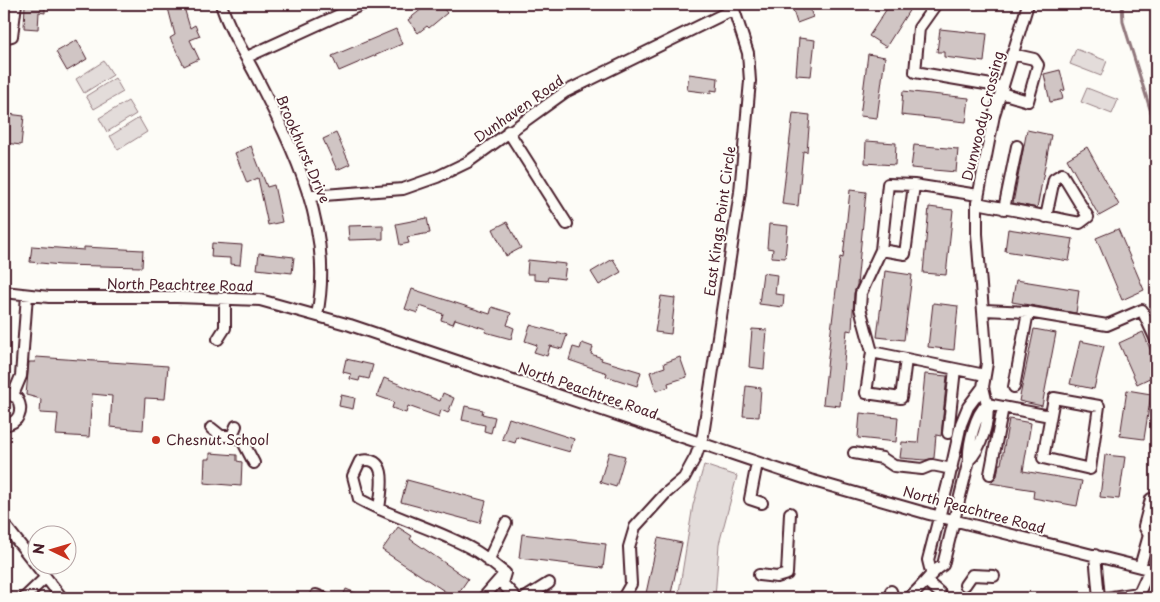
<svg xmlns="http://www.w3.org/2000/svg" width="1160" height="602" viewBox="0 0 1160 602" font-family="'Playpen Sans',sans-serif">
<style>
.green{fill:#e3dcda;stroke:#967e82}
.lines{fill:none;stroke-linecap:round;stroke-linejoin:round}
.stream{stroke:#91777b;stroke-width:3}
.building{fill:#d0c5c4;stroke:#4a1f2b}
.minor-casing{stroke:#4a1f2b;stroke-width:14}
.minor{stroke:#fdfcf7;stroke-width:10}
.poi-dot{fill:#c8321e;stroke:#fdfcf7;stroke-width:2}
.labels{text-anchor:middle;stroke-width:4;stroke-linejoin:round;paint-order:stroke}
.street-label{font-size:14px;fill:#4a1f2b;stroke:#fdfcf7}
.poi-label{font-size:14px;fill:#4a1f2b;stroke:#fdfcf7;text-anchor:start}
</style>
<rect width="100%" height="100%" fill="#fdfcf7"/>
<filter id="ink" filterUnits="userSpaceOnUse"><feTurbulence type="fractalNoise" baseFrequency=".02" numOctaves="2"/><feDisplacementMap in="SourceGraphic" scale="10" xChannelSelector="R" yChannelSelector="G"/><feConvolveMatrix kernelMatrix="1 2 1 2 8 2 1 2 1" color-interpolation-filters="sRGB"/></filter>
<g filter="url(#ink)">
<!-- green -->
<path class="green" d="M1076 49 1107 61 1101 76 1070 64Z
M104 61 113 75 84 93 76 79Z
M115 78 123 92 94 109 86 96Z
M1087 88 1118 100 1112 114 1081 102Z
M128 101 136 114 107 132 99 118Z
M139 118 147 132 118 150 110 136Z
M704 465 737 476 719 544 715 598H678L693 505Z"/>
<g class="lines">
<!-- stream -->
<path class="stream" d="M1122 4 1123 22 1156 128"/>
</g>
<!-- building -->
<path class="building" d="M25 4H45V13L39 12 38 29 24 28Z
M167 4H183L190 28 195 25 200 36 190 40 199 59 184 66 170 38 175 35Z
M428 4H440L447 13 429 28 427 26 418 33 408 20Z
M791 4H808L813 17 797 23Z
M890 4H901L910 9 886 47 869 36Z
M396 29 402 44 339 71 332 56Z
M940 29 987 34 984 62 944 57V52H937Z
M799 38 815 40 811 76 796 75Z
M77 40 87 59 67 71 56 52Z
M868 54 885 57 877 118 860 116Z
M1060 70 1065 90 1061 91 1063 99 1050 102 1044 74Z
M689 74 718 78 717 91 711 90V93L687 90Z
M903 91 969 98 966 122 901 115Z
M793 113 810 115 807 152 803 151 798 206 782 204Z
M8 114 24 116 21 145 5 143Z
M1027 130 1051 135 1037 208 1013 203Z
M336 133 350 164 337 170 323 139Z
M866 141 896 143 895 165 865 163Z
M914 145 958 149 956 172 911 168Z
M251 146 267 187 274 185 282 222 268 225 258 178 247 183 235 153Z
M1087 147 1119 205 1099 216 1067 159Z
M850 190 866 192 857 285 854 293 852 331 847 330 840 406 823 404 830 339 840 257 843 258Z
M929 207 953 210 946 275 923 273Z
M427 218 430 233 407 237 409 243 400 245 396 224Z
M507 222 521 248 506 256 493 229Z
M769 224 788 226 785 258 772 257 773 249 767 248Z
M383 225V239L349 240 348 226Z
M1008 229 1073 239 1069 261 1005 251Z
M1118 229 1144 290 1122 300 1096 238Z
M212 243 242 245 240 265 230 264V258L211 257Z
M32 246 84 250V247L143 250 142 267 61 265 30 262Z
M259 253 294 257 292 273 257 269Z
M613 259 621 272 599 285 591 272Z
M528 260 566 264 564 279 548 277 547 281 534 280V274H527Z
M885 271 912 275 904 340 877 337Z
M763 273 777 275 775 294 784 295 783 307 759 304Z
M1016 280 1079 290 1076 313 1012 302Z
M412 289 490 314 492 307 511 313 507 325 514 328 511 339 485 332 486 329 455 319 453 324 441 320 443 314 420 306 418 313 405 309Z
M661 296 675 298 671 334 655 332Z
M933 303 958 306 954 350 928 347Z
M530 325 567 335 562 349 550 346 547 356 534 352 537 345 525 341Z
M752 329 767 330 764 369 749 367Z
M1034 329 1056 333 1042 406 1019 401Z
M1143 332 1156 363V375L1137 384 1119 343Z
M1080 341 1104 346 1094 389 1070 384Z
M582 343 593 347 591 354 602 358 601 360 641 372 637 386 606 376 607 373 569 360 573 347 580 349Z
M36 357 168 366 165 399 145 398 143 430 110 427 112 396 92 394 89 437 56 435 58 414 40 413 41 399 26 395 29 362H35Z
M680 357 687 377 668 383 669 387 656 391 650 372 665 367 664 363Z
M346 359 373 365 369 379 360 377 359 381 350 379 351 374 343 372Z
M925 374 947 376 941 436 936 435 934 458 925 460 900 458 902 442 918 443Z
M384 378 440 401 443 393 454 398 448 413 441 410 439 417 408 406 406 413 392 408 394 402 377 396Z
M746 386 761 388 759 417 743 416Z
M1127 390 1151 394 1144 439 1120 436Z
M341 395 355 398 353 409 339 406Z
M465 406 483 410 482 414 495 417 491 433 484 431 485 425 462 420Z
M860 413 898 417 896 442 858 438Z
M509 418 574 439 570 452 517 437 515 443 502 439Z
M1009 419 1031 423 1023 471 1082 481 1077 506 1033 498 1034 490 990 483 997 476 999 464H1001Z
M609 452 625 456 616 487 600 482Z
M210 453 237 455V461L242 462 241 486 204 483 205 459H210Z
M1105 455 1125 457 1119 499 1100 497Z
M407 480 486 501 480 523 401 502Z
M398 527 412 536 410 539 468 579 455 598 382 550Z
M522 534 606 544 603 568 519 558Z
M658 538 682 543 670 598H645Z
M346 589 368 598H342Z"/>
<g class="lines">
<defs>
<path id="minor" d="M221 4C228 28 243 51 254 72 293 148 335 228 317 315
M936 4 919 28 915 72 1003 87
M4 9 15 12
M4 38 12 36 16 4
M247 57 363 4
M1001 93 1028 101 1038 65 1034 59 1012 54
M508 131 567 224
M914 185 978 195
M311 196 403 189 437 177 468 162 565 92 734 9
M977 203C1012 210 1046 216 1080 223L1088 217 1062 174 1054 179 1046 217
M1004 209 1017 146
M881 250 905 254 914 185 888 184 881 250 861 293 860 308 872 352 985 375
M4 292 49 297H177L260 300 350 325 810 480 929 514 1156 571
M984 310 1028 312
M218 339 225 328V298
M872 352 866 393 901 398 906 359
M1014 387 1028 312 1107 325 1142 310 1156 340
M4 392 17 398C24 411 19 423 4 425
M13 395 21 376 27 295
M1054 398 1099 406 1090 469 1043 458Z
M211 428 221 436H232L236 426
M948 433 955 369
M232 436 242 440 254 463
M854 453 882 458 894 466 922 469 932 465 952 469
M969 460C981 449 990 420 987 404L1050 416
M757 463 750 499 762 503
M990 474 1003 407
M379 509C381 491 390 454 360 461L353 476 359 499C395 519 437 529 474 550 485 556 495 566 505 573L502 583 516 598
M4 524 62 598
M1149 535 1144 526 1151 499 1156 500
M1095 555 1099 598
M488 561 506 523
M1140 567 1149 535 1155 537
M931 572 928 560 948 483 961 424 968 407 983 387
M759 575 777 577 787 574 790 513
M926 581 940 593
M965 585 972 575 994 576
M891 591 893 598
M316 595 323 598
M1141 597 1139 593 1150 569
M24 598 45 578
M483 598 504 574
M525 598 549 583
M623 598 631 584 629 547 635 527 665 494 684 478 696 456 703 435 740 192 750 81 748 53 732 4
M908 598C922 589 928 574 943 565L969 460C968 444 975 415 987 404L983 387 987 363 977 234V203L994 115 1028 4
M1105 598 1139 593"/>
</defs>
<!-- minor casing -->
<use href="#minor" class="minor-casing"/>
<!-- minor -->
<use href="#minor" class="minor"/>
</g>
</g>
<!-- markers -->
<circle class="poi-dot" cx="156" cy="440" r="5"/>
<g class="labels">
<!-- street labels -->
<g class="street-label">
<text transform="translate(519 109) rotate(-35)" y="5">Dunhaven Road</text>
<text transform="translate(983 116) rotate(-76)" y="5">Dunwoody Crossing</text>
<text transform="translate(303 149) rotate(67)" y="5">Brookhurst Drive</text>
<text transform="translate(720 221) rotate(-82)" y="5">East Kings Point Circle</text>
<text transform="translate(180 285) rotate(1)" y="5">North Peachtree Road</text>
<text transform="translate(588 391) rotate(19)" y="5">North Peachtree Road</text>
<text transform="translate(974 510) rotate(15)" y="5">North Peachtree Road</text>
</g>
<!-- poi labels -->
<g class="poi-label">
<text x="166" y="445">Chesnut School</text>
</g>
</g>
<!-- margin -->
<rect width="1160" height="602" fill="none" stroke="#fdfcf7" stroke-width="20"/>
<rect x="10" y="10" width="1140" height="582" fill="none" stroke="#4a1f2b" stroke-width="2" filter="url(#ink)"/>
<!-- north arrow -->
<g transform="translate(52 550) rotate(275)"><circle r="24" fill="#fdfcf7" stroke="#b5a4a5"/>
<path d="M0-4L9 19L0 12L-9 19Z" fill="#c8321e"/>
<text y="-8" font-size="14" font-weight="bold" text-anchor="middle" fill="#4a1f2b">N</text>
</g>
</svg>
